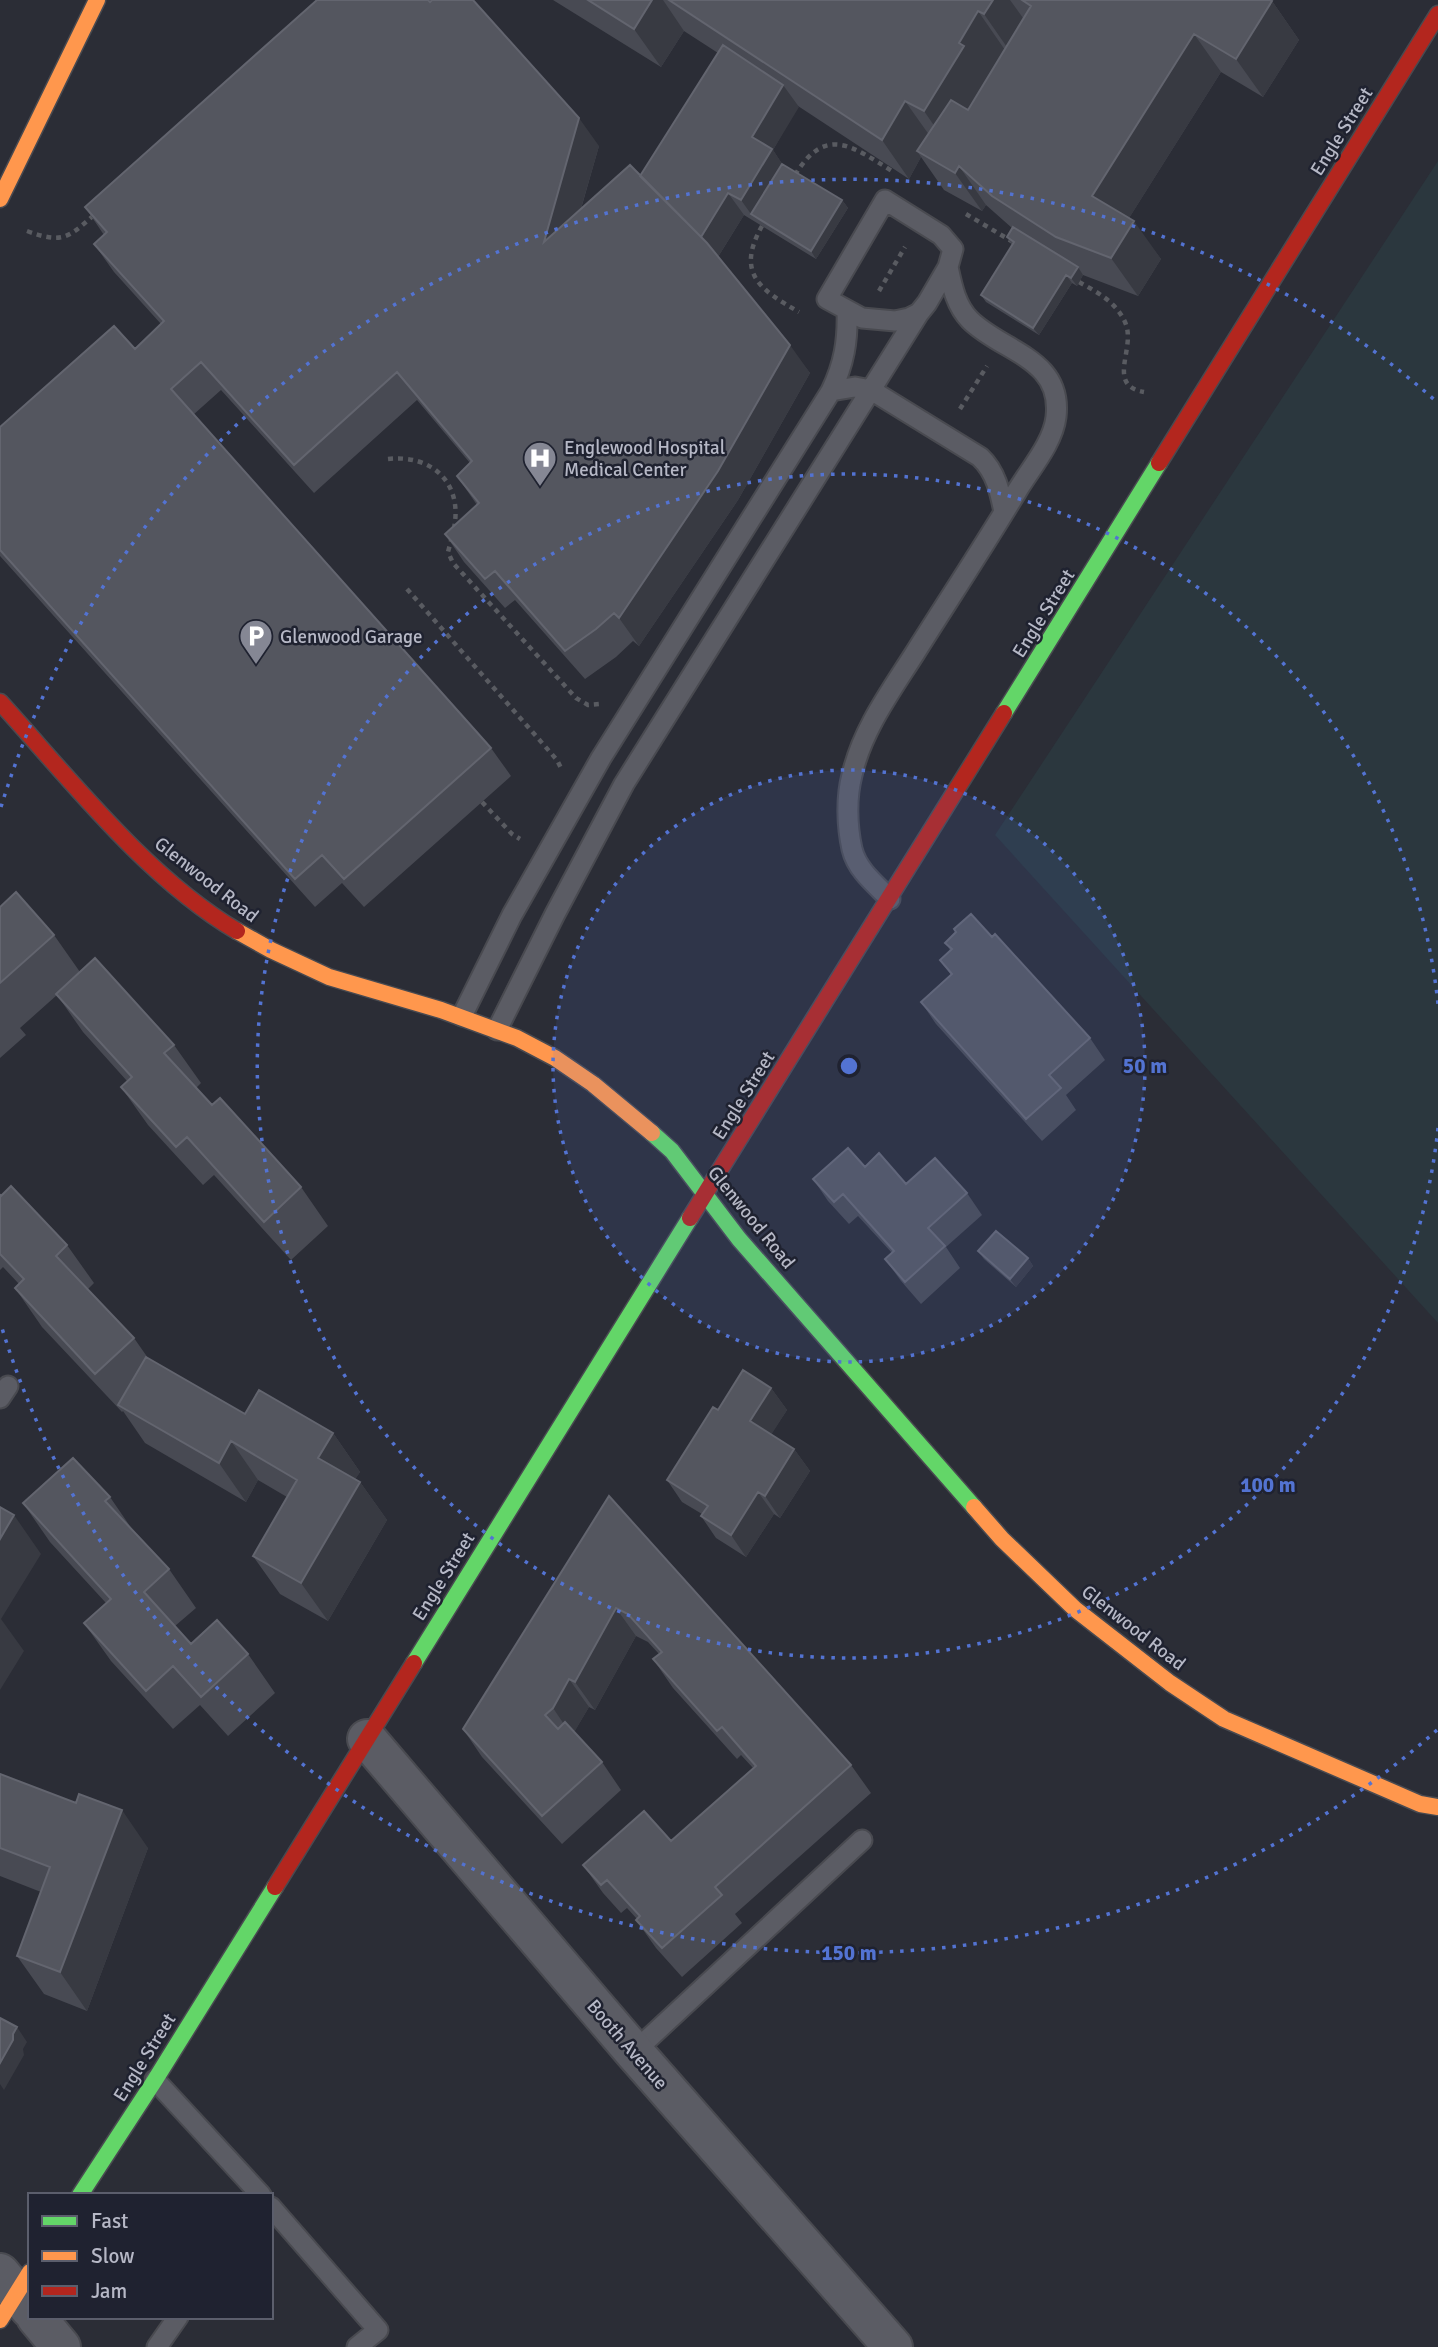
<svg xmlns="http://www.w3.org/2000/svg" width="1438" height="2347" viewBox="0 0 1438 2347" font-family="Signika,sans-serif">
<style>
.green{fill:#2b373e}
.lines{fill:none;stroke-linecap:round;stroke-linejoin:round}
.lane-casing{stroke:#494a50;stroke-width:23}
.street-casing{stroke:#494a50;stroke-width:42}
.fast-casing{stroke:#494a50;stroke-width:19}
.slow-casing{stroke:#494a50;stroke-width:19}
.jam-casing{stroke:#494a50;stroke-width:19}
.path{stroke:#595b61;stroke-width:4.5;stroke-dasharray:5 5;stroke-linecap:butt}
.lane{stroke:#5b5c64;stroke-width:19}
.street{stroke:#5b5c64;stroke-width:38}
.fast{stroke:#63d668;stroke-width:16}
.slow{stroke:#ff974d;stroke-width:16}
.jam{stroke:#b3261e;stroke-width:16}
.wall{fill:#484a53}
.shaded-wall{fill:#383a42}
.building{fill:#54565f;stroke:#63656f;stroke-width:2}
.ring{fill:none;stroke:#5373d2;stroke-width:3.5;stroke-dasharray:3.5 7}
.labels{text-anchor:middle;stroke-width:5;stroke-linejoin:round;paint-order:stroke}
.street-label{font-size:19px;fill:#b6b8c6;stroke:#1f2230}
.poi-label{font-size:19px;fill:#b6b8c6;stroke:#1f2230;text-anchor:start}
.centre{fill:#5373d2;stroke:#1f2230;stroke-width:3.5}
.ring-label{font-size:21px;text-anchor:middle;font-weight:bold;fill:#5373d2;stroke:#1f2230;stroke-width:5;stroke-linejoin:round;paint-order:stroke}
</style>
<rect width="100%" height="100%" fill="#2b2d36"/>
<!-- green -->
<path class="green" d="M1438 161V1323L995 835Z"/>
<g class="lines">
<defs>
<path id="lane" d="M885 200 941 235 953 249 948 267 927 303 919 313 909 318 895 321 862 318 827 299Z
M831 391 855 387 871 390 980 457C996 472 1000 492 1004 512
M890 899C875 884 857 870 852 849 847 826 846 798 852 775 862 730 891 691 915 653 949 599 984 546 1017 491 1030 469 1053 443 1056 417 1063 358 1002 352 970 320 956 306 952 286 948 267
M462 1016 512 915 601 758 831 391C844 364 848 341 847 311
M497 1030 555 914 624 784 919 313
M0 1398 8 1386
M634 2052 862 1840
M155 2080 261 2195
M271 2207 378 2330 357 2347
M157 2347 178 2317"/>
<path id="street" d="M367 1739 634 2052 893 2347
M0 2273 30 2309
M36 2317 61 2347"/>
<path id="fast" d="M1004 713 1159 463
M652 1133 672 1151 739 1239 974 1507
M414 1663 690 1218
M80 2195 155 2080 275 1887"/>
<path id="slow" d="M0 199 97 0
M237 931 271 950 329 977 441 1010 517 1038 555 1058 593 1084 652 1133
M974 1507 1002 1539 1075 1609 1170 1683 1224 1719 1420 1804 1438 1807
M0 2320 30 2272"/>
<path id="jam" d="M1159 463 1438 14
M0 702C70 779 147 878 237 931
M690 1218 1004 713
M275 1887 414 1663"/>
</defs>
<!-- lane casing -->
<use href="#lane" class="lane-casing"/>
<!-- street casing -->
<use href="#street" class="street-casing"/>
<!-- fast casing -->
<use href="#fast" class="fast-casing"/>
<!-- slow casing -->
<use href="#slow" class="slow-casing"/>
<!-- jam casing -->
<use href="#jam" class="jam-casing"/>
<!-- path -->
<path class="path" d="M795 175C826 124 853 147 892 171
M966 214 1013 242
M762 226C735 274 761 290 799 312
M27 231C62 244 68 238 94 215
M1079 282C1097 292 1116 302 1125 322 1137 348 1105 385 1144 392
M879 291 905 247
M960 409 987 366
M388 459C432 454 463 483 454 528
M452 537 448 552 453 563 576 698 588 705 600 704
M407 589 557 760 561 768
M482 802 512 834 520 839"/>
<!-- lane -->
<use href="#lane" class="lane"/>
<!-- street -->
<use href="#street" class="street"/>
<!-- fast -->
<use href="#fast" class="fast"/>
<!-- slow -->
<use href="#slow" class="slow"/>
<!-- jam -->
<use href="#jam" class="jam"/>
</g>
<!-- wall -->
<path class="wall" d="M553 0H1270L1272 1 1299 40 1263 97 1221 72 1129 218 1161 259 1138 296 1083 275 1077 286 1072 283 1039 335 986 302 981 295 1012 245 1007 237 1012 228 986 205 982 211 944 190 921 157 909 179 798 106 773 150 782 164 842 200 848 208 816 259 744 215 718 257 810 373 738 500 639 646 633 641 616 657 585 679 515 600 505 608 464 562 445 534 477 505 457 476 470 463 417 400 314 493 221 390 193 415 491 748 511 776 364 907 342 883 315 907 0 556V427L135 349 161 324 114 272 94 244 104 235 85 207 599 146 581 209 640 176 718 53 684 31 661 67Z
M0 907 54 935 80 972 174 1045 201 1083 196 1088 212 1105 301 1187 328 1226 291 1260 214 1175 203 1185 148 1125 121 1087 127 1081 83 1032 57 995 20 1028 26 1035 0 1058Z
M992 937 1090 1038 1105 1060 1066 1095 1076 1110 1042 1141 936 1024 921 1002 951 975 940 960 950 950 945 943Z
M865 1167 906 1184 967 1193 982 1215 946 1247 960 1268 921 1304 901 1281 885 1259 892 1253 858 1216 849 1224 828 1201 813 1179Z
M0 1195 67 1245 94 1283 88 1289 134 1338 148 1358 245 1414 333 1433 360 1472 355 1479 360 1482 387 1520 328 1621 280 1594 253 1556 287 1497 258 1480 246 1502 145 1443 123 1411 122 1412 42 1327 15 1288 19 1284 3 1267 0 1270Z
M978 1251 1028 1258 1033 1266 1016 1287 984 1259Z
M771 1388 787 1410 771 1434 794 1449 810 1471 780 1518 774 1514 746 1557 716 1538 701 1516 702 1514 682 1502 667 1480 718 1410Z
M609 1496 851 1765 871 1793 735 1914 742 1923 682 1977 656 1948 636 1920 637 1919 627 1908 621 1913 603 1893 583 1865 671 1841 753 1768 741 1755 737 1759 673 1688 653 1659 659 1654 648 1642 636 1636 595 1710 589 1707 574 1732 602 1762 621 1790 562 1844 482 1757 463 1729Z
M110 1497 134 1532 169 1569 196 1608 175 1626 191 1644 248 1654 275 1693 228 1736 200 1705 173 1729 111 1661 84 1623 106 1603 50 1542 23 1503Z
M0 1774 148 1848 87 2011 44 1994 17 1956 41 1892 0 1876Z"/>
<!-- shaded-wall -->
<path class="shaded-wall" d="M652 0H663L684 31 661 67 634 29Z
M993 0H1010L1028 25 1011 53 984 14Z
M1272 1 1299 40 1263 97 1236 59Z
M978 11 1005 50 951 150 924 111 959 43Z
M1194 34 1221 72 1119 234 1092 196Z
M783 85 799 107 773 150 787 171 751 214 741 200 752 137Z
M905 101 932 139 917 151 921 157 909 179 882 140Z
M579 118 599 146 563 270 544 242Z
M959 166 986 205 982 211 955 173Z
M728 193 744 215 716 260 701 239Z
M842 200 848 208 816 259 811 251Z
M1134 221 1161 259 1138 296 1111 258Z
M1078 267 1083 275 1077 286 1071 278Z
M1066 275 1072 283 1039 335 1033 328Z
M790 345 810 373 738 500 639 646 619 618Z
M1028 1258 1033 1266 1016 1287 1010 1279Z
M771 1388 787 1410 766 1443 750 1421Z
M333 1433 360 1472 345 1496 318 1458Z
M231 1441 258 1480 246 1502 219 1463Z
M794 1449 810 1471 780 1518 765 1496Z
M360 1482 387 1520 328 1621 301 1583Z
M758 1492 774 1514 746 1557 731 1535Z
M14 1515 41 1554 1 1619 24 1651 0 1690V1539Z
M616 1608 636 1636 595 1710 575 1682Z
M569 1679 589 1707 572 1736 553 1708Z
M122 1810 148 1848 87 2011 60 1972Z
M17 2027 27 2042 23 2049 24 2055 4 2090 0 2084V2063L13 2034Z"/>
<!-- building -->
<path class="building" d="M317 0H428L430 2 432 0H473L579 118 544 242 630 165 707 243 790 345 718 471 619 618 614 613 596 629 565 651 495 571 485 579 445 534 479 503 457 476 472 461 397 372 294 465 201 362 171 389 491 748 344 879 322 855 295 879 0 550V427L114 326 135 349 164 321 94 244 107 232 85 207Z
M588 0H652L634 29Z
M669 0H993L984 14 978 11 959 43 964 46 924 111 905 101 882 140Z
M1022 0H1270L1272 1 1236 59 1194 34 1092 196 1134 221 1111 258 1056 237 992 196 959 166 955 173 917 151 951 100 968 110 1031 6Z
M723 45 783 85 752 137 772 149 741 200 728 193 701 237 640 176Z
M782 164 842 200 811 251 751 214Z
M1013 227 1078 267 1071 278 1066 275 1033 328 981 295 1014 242 1007 237Z
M16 892 54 935 0 983V907Z
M971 914 992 937 995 934 1090 1038 1049 1075 1061 1088 1026 1119 921 1002 952 974 940 960 952 949 945 943 956 932 954 929Z
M95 958 174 1045 164 1053 212 1105 220 1098 301 1187 264 1222 187 1137 176 1147 121 1087 132 1077 56 994Z
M848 1148 865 1167 879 1153 906 1184 935 1158 967 1193 928 1228 945 1246 905 1282 885 1259 894 1251 843 1194 834 1202 813 1179Z
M11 1186 67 1245 56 1256 134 1338 95 1374 15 1288 24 1279 0 1254V1195L1 1196Z
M996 1231 1028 1258 1010 1279 978 1251Z
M146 1357 245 1414 259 1390 333 1433 318 1458 360 1482 301 1583 253 1556 297 1480 231 1441 219 1463 118 1405Z
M743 1370 771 1388 750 1421 794 1449 765 1496 758 1492 731 1535 701 1516 708 1506 667 1480 713 1407 718 1410Z
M73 1458 110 1497 105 1501 169 1569 144 1592 191 1644 217 1620 248 1654 201 1697 173 1666 146 1691 84 1623 111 1599 23 1503Z
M609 1496 851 1765 715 1887 722 1895 662 1948 636 1920 640 1916 607 1880 601 1885 583 1865 644 1811 671 1841 756 1766 722 1727 717 1731 653 1659 662 1652 628 1614 616 1608 575 1682 569 1679 553 1708 545 1715 558 1729 565 1722 602 1762 542 1816 463 1729Z
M0 1507 14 1515 0 1539Z
M0 1774 76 1803 79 1794 122 1810 60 1972 17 1956 50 1867 0 1848Z
M0 2018 17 2027 13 2034V2040L0 2063Z"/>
<!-- distance rings -->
<circle cx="849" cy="1066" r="296" fill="#5373d2" fill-opacity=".12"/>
<g class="ring">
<circle cx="849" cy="1066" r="296"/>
<path d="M1438 1128A592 592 0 1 1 1438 1004"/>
<path d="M1437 1730A887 887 0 0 1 1 1325M1 807A887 887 0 0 1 1437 402"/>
</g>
<!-- icons -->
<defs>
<symbol id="hospital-pin" viewBox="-11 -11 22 30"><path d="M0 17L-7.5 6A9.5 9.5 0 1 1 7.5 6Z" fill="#858794" stroke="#1f2230"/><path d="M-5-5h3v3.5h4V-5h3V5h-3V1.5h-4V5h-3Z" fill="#fff"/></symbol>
<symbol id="parking-pin" viewBox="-11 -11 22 30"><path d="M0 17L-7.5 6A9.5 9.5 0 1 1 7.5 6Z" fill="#858794" stroke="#1f2230"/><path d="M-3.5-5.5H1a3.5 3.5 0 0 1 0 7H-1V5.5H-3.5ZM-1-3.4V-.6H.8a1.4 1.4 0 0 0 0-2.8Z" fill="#fff"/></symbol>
</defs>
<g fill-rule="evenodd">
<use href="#hospital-pin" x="521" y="439" width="38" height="52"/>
<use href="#parking-pin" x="237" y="617" width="38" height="52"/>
</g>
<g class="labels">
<!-- street labels -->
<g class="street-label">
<text transform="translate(1341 131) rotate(-58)" y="7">Engle Street</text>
<text transform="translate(1043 613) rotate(-58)" y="7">Engle Street</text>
<text transform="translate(207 879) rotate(38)" y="7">Glenwood Road</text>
<text transform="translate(743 1095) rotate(-58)" y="7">Engle Street</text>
<text transform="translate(752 1217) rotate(51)" y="7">Glenwood Road</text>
<text transform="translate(443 1576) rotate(-58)" y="7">Engle Street</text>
<text transform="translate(1134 1627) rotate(38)" y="7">Glenwood Road</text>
<text transform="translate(628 2044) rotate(49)" y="7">Booth Avenue</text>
<text transform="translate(144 2057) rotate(-58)" y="7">Engle Street</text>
</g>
<!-- poi labels -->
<g class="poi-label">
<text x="564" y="454">Englewood Hospital<tspan x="564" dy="22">Medical Center</tspan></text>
<text x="280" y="643">Glenwood Garage</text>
</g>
</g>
<circle cx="849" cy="1066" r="10" class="centre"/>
<g class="ring-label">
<text x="1145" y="1073">50 m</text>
<text x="1268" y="1492">100 m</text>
<text x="849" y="1960">150 m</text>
</g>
<!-- legend -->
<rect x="28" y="2193" width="245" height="126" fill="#1f2230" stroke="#5b5e6c" stroke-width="2"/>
<rect x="42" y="2216" width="35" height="10" fill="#63d668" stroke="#5b5e6c" stroke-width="2"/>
<text x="91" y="2228" font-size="21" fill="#b6b8c6">Fast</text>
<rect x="42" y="2251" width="35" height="10" fill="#ff974d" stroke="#5b5e6c" stroke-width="2"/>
<text x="91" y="2263" font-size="21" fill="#b6b8c6">Slow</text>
<rect x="42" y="2286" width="35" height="10" fill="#b3261e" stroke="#5b5e6c" stroke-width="2"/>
<text x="91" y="2298" font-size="21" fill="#b6b8c6">Jam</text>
</svg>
